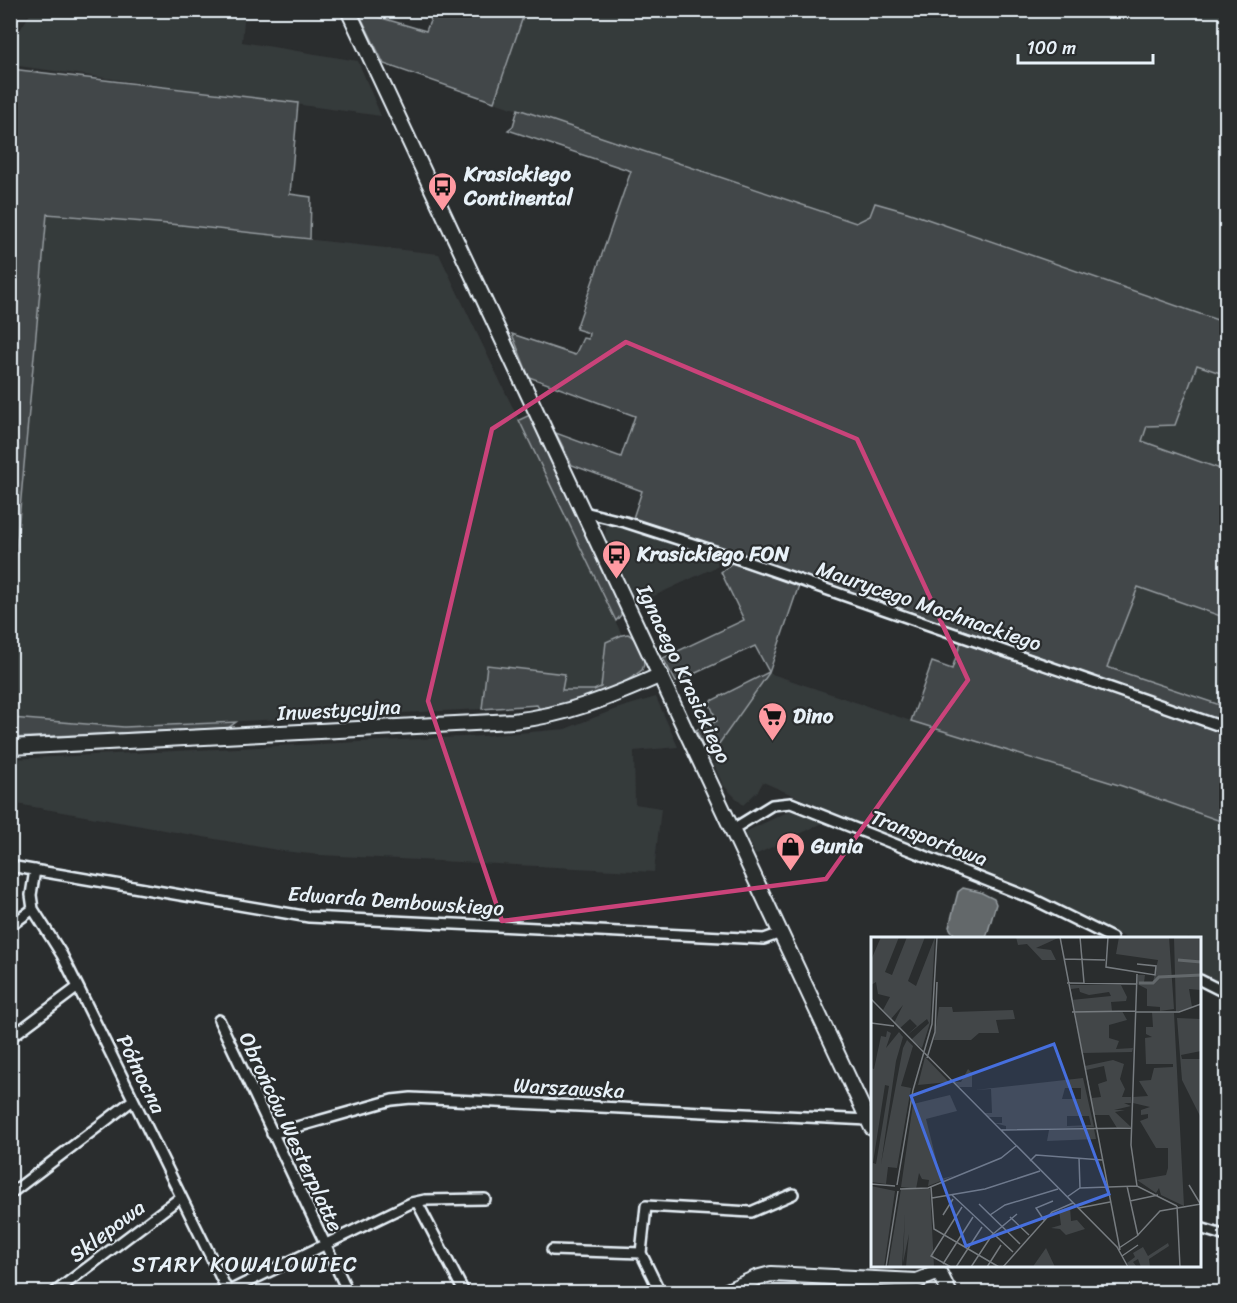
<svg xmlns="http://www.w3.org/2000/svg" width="1237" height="1303" viewBox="0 0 1237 1303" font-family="Sriracha,sans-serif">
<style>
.built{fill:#363a3b}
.green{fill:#424648;stroke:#959ca0;stroke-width:1.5}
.water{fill:#63686b;stroke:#989fa3;stroke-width:1.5}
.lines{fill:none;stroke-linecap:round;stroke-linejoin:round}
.street-casing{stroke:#e8f1f8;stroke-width:14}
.secondary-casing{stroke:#e8f1f8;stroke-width:18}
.street{stroke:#2a2d2e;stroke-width:9}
.secondary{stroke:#2a2d2e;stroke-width:14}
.marked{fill:none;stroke:#ca437a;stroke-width:4.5;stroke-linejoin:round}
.labels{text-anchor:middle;stroke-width:4.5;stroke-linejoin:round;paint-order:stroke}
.poi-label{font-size:21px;font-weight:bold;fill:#e8f1f8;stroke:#2a2d2e;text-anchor:start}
.street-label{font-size:21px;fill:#e8f1f8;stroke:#2a2d2e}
.neighbourhood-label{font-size:22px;letter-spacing:1.5px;fill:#e8f1f8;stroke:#2a2d2e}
.inset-river{fill:none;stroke:#63686b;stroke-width:3}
.inset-road{fill:none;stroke:#767b7f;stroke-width:1.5}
.view{fill:#466fde;fill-opacity:0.15;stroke:#466fde;stroke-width:3}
.inset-edge{fill:none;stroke:#e8f1f8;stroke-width:3}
</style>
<rect width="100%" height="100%" fill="#2a2d2e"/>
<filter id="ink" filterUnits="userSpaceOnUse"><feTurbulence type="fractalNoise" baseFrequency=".0167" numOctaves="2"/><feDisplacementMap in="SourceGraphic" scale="12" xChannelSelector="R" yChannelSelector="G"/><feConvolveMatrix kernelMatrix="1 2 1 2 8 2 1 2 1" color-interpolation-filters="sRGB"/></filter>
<g filter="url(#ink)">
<!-- built -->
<path class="built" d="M32 11H245L242 42 358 61 381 116 11 65V44Z
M525 11H1226V323L907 212 870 216 856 223 494 102Z
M47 214 181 225 439 254 622 635 606 643 601 687 594 690 562 691 564 673 488 665 482 709 124 727 11 718V607Z
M1197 365 1226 375V471L1142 442 1147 426 1175 424Z
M607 522 672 544 673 547 717 561 718 566 637 604 605 535Z
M1138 587 1226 618V707L1107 667Z
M769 673 911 721 1122 786 1226 823V986L1200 973V938H1127L1038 896 876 832 763 782 758 791 743 805 723 785 713 763 708 757 717 748Z
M656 697 678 747 634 751 635 804 661 808 654 872 320 855 283 851 11 803V759L482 736 565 729 616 709Z
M794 809 825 822 755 855 745 832Z"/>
<!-- green -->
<path class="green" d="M358 11 426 31 434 11H525L494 102 384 64Z
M11 69 298 103 290 194 311 197 310 239 181 225 47 214 11 607Z
M518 109 856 223 870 216 875 203 907 212 1226 323V375L1197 365 1175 425 1147 426 1142 441 1226 471V618L1138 587 1107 667 1226 707V723C1029 654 832 581 632 521L642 491 572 465 556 433 621 457 635 416 529 377 512 334 575 355 583 338 588 339 589 333 576 329 631 171 508 130 513 126Z
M532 414 553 459 554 469 621 610V615L616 621 519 420Z
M732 563 799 585 769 673 716 748 708 757 696 730 717 721 709 702 769 672 755 646 676 682 663 658 744 620 721 572Z
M628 634C639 640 648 659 642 670 614 693 574 702 540 710L537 705 482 709 487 665 565 674 562 690H594L601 687 606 642 622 635Z
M961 642 1226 734V823L1122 786 911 721 932 662 952 669Z
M11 718 124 727 236 722 228 728 11 738Z"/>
<!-- water -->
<path class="water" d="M963 888 980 892 994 899 996 904 986 938C972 939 956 942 949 927L958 892Z"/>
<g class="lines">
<defs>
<path id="street" d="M584 512 625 522 736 558 1226 728
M733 829 772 805 791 803 1033 899 1112 938
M10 866 309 917 764 939 781 933
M35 870 31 895 33 909 62 955 78 987 228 1292
M10 926 33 909
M1200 980 1226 993
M219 1020 348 1292
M10 1038 78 987
M272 1134 392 1100 411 1098 869 1120
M10 1194 133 1100
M417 1202 464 1292
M1200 1228 1226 1236
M552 1250 641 1253
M55 1292 181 1197
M227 1292 411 1203 425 1200 485 1199
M660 1292 641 1253 646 1206 751 1212 793 1194"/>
<path id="secondary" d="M348 10 872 1128
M10 747 513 721C567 715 611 697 661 675
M936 1266 949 1292
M725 1292 756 1278 771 1274 917 1281 939 1272"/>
</defs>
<!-- street casing -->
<use href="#street" class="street-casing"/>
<!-- secondary casing -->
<use href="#secondary" class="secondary-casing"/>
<!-- street -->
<use href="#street" class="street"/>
<!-- secondary -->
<use href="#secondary" class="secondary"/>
</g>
</g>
<!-- marked area -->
<path class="marked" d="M626 342 857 439 968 680 826 879 502 921 428 701 492 429Z"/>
<!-- icons -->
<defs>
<symbol id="bus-pin" viewBox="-11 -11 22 30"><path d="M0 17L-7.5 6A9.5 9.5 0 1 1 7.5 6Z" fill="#ff9aa2" stroke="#2a2d2e"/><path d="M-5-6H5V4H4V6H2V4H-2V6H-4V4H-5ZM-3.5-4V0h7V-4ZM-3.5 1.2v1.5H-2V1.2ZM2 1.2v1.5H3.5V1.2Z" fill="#111"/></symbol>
<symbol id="supermarket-pin" viewBox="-11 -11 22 30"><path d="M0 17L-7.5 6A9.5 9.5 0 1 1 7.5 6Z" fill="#ff9aa2" stroke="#2a2d2e"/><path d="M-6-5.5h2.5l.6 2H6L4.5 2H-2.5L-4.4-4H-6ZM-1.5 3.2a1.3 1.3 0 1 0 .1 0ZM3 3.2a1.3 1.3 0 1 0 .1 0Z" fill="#111"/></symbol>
<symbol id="shop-pin" viewBox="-11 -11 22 30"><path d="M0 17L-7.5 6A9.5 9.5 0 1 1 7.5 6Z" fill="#ff9aa2" stroke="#2a2d2e"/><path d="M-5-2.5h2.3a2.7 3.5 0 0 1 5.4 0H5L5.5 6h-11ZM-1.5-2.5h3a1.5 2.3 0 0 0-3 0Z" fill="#111"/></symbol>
</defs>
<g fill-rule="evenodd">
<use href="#bus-pin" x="426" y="170" width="33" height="45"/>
<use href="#bus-pin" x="600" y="538" width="33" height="45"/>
<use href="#supermarket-pin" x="756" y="700" width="33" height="45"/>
<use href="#shop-pin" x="774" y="830" width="33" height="45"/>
</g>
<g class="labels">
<!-- poi labels -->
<g class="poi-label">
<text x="464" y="181">Krasickiego<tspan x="464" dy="24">Continental</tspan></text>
<text x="637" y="561">Krasickiego FON</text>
<text x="793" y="723">Dino</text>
<text x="811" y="853">Gunia</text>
</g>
<!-- street labels -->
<g class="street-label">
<text transform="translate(929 606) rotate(19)" y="7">Maurycego Mochnackiego</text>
<text transform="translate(684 674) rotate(65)" y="7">Ignacego Krasickiego</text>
<text transform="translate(339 710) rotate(-3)" y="7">Inwestycyjna</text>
<text transform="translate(929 838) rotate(21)" y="7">Transportowa</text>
<text transform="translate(396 901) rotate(4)" y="7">Edwarda Dembowskiego</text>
<text transform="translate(141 1074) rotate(64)" y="7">Północna</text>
<text transform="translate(569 1088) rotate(3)" y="7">Warszawska</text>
<text transform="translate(291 1132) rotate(65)" y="7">Obrońców Westerplatte</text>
<text transform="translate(107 1231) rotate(-37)" y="7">Sklepowa</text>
</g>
<!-- neighbourhood labels -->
<g class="neighbourhood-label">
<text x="245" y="1272">STARY KOWALOWIEC</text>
</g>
</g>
<!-- overview -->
<g transform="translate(871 937)">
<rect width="330" height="330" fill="#2a2d2e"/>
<path d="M10 0H28L14 35 21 38 36 0H54L37 44 45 49 64 0 59 86 51 111 40 103 58 86 56 82 35 99 46 89 39 82 28 92 23 86 32 68 20 82 12 73 19 60 7 57 5 45 0 48V23ZM145 0 187 1 165 11 180 13 185 23H171L156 7 147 8ZM248 0H298L303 72 289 74V70L276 69V52L266 47 267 38H274L273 45H282L287 23 245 17ZM303 0H330V53L318 52 321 70 305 75ZM199 48H250L256 60 255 64 240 65 241 74H251L256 83 238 88V101L248 104 245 112 262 111 261 115 212 116 214 129 242 123 253 127 249 142 254 152 251 160H260V166H253L260 169 243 173H254L244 175 260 190 246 191 238 178H223ZM208 51 209 55 218 58 238 55 240 59 200 63 199 52ZM233 129 236 144 227 147 230 160 221 161 215 133ZM68 70H81L82 75 142 73 144 82 125 83 128 96H108L100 103H63ZM281 75 303 76 313 269 290 258 288 251 285 256 266 243 295 238 297 231V211H285L269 184 277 181V177L270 178V173L279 170 262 166V160L277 159 268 144 280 143 283 131 302 130V127H275L274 101 281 100 275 97V90H282ZM306 81 330 82V114L310 118 311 122H330V181L311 143ZM16 94 20 96 15 111 28 95 32 100 25 124 10 227 32 111 36 103 42 109 30 149 40 151 26 231 17 230 15 247 0 245V131L3 132 10 99 15 100ZM14 148 18 149 5 227 2 226ZM54 120 78 145 47 148ZM97 132 101 136V150H87L82 145H90ZM212 141 223 190 135 193V189L123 186H131V180H117L113 176H121L120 152 104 153ZM194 151H210V162H191ZM196 179H218L220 188 196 189ZM79 158 86 174 55 182 70 242 85 238 57 249 58 243 51 242 48 236 45 252 30 250 42 167ZM223 192 225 202 176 204 178 193ZM0 249 24 254 13 330H0ZM30 252H59L63 330H35L38 297 32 326 34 277 31 330H17ZM199 270 200 284 206 283 214 292 195 298 189 292 180 291 190 288 188 273ZM297 306 298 309 278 322 279 330H270L267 322 262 325 266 330H258L256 326 264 320 262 316 272 310 277 319ZM175 311 184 330H162L163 328Z" fill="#424648" fill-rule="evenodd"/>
<path class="inset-river" d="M307 23 330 25M268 46H282L288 40 330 38"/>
<path class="inset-road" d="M189 0 249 313M209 0 213 46M237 0 235 30 284 38 285 29 266 27M193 22 234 23M266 37 260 208 266 249M196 46 265 47M0 62 246 310 257 330M201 75 264 74M264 75H308L330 67M0 86 23 89M56 121 64 95 66 45M130 193 261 191M208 221 209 251M159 224 165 218 231 223M0 247 24 249M26 248 42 153 61 87 66 0M318 248 330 268M256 249 267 299M60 250 63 292 128 330M29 252 57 251 130 221 145 209M81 258 142 315M196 260 209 251 266 249 306 269M61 261 114 252 169 234M259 264 287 258M108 267 149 307M306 269 309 330M208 271 239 265M72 278 82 262M119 278 134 268 187 252M139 280 158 298M173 283 165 271 182 264M248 311 266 299 289 274 330 267M251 319 267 308M72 327 102 280M15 330 27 254M80 330 60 319 91 270M85 330 111 290M100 330 121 298 146 277M116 330 130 308M132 330 181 275 202 266"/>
<path class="view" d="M183 107 238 257 95 309 40 159Z"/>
<rect width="330" height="330" class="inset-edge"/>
</g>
<!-- margin -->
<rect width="1237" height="1303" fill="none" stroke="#2a2d2e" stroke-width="36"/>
<rect x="18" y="18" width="1201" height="1267" fill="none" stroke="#e8f1f8" stroke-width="2" filter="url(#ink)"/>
<!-- scale -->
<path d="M1018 54v9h135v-9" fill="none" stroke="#e8f1f8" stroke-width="3"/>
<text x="1027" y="54" font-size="18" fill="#e8f1f8" stroke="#2a2d2e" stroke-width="4.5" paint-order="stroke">100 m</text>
</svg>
